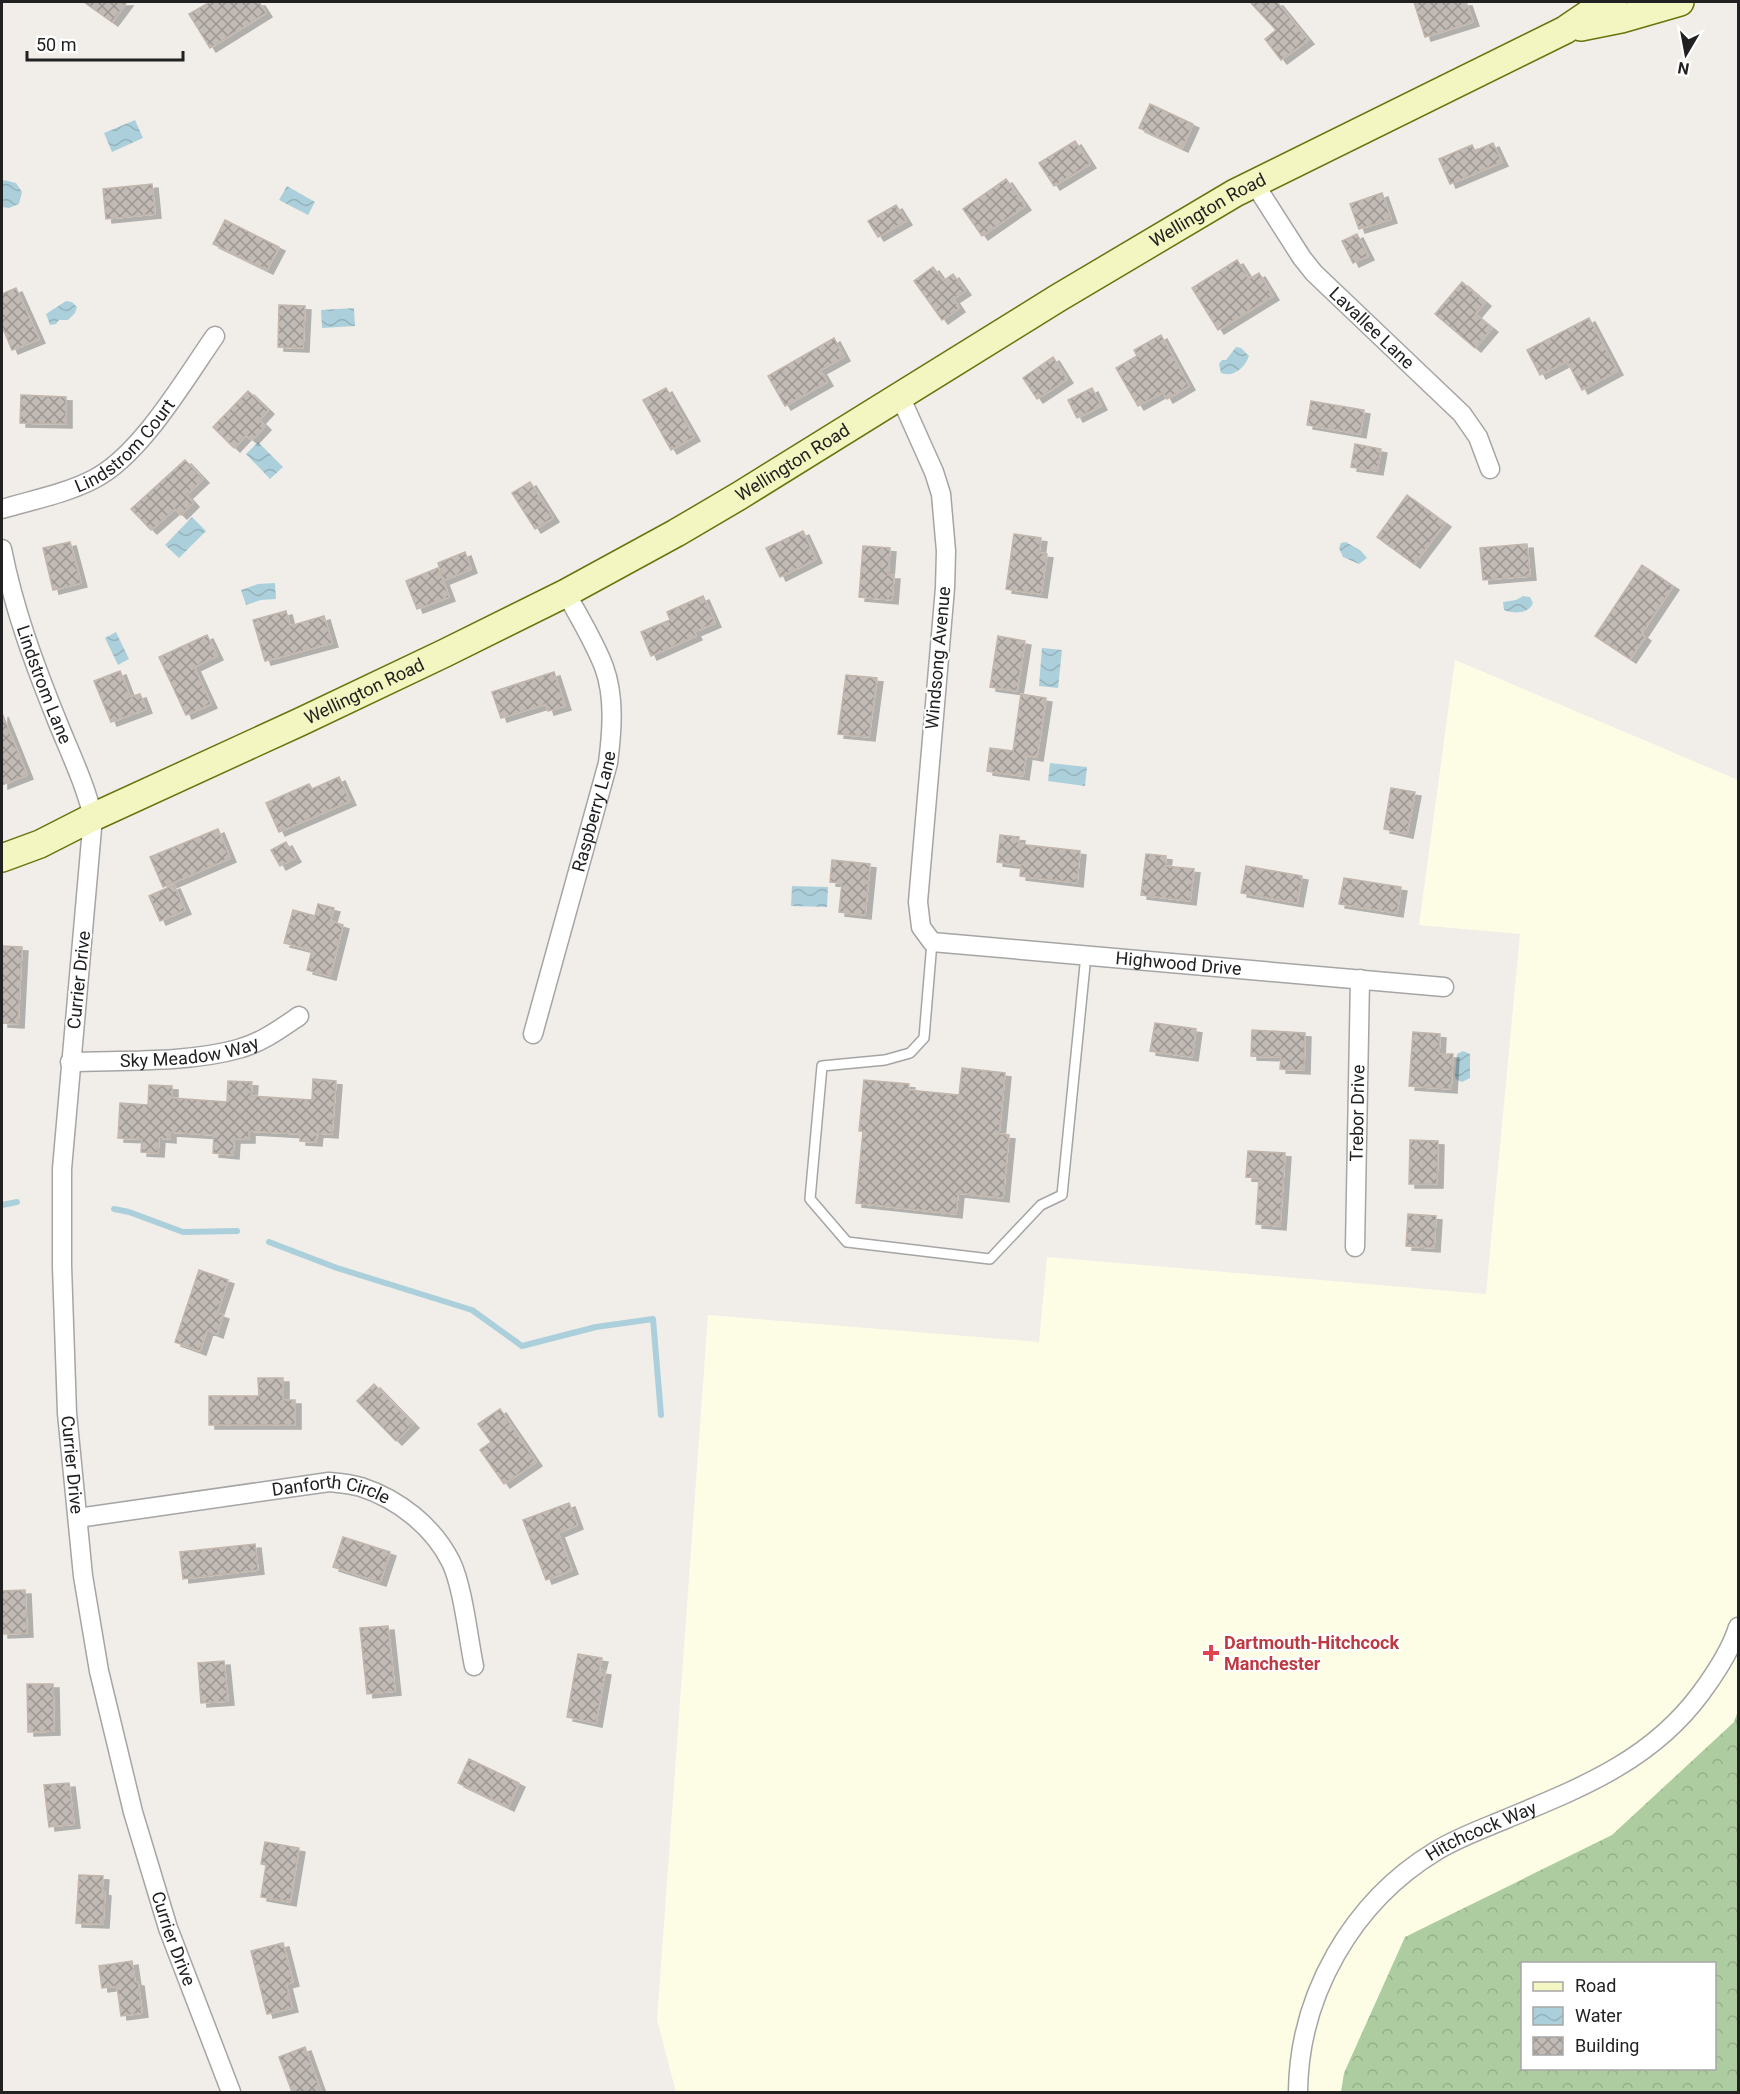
<svg xmlns="http://www.w3.org/2000/svg" width="1740" height="2094" viewBox="0 0 1740 2094" font-family="Roboto,sans-serif">
<style>
.education{fill:#fdfde5;fill-rule:evenodd}
.forest{fill:url(#forest-crowns);fill-rule:evenodd}
.water{fill:url(#water-waves)}
.lines{fill:none;stroke-linecap:round;stroke-linejoin:round}
.stream{stroke:#acd0db;stroke-width:6}
.building{fill:url(#building-cross-hatch);stroke:#c2b6ac;stroke-width:1.5;filter:url(#shadow)}
.lane-casing{stroke:#a5a5a5;stroke-width:12}
.street-casing{stroke:#a5a5a5;stroke-width:21}
.secondary-casing{stroke:#68740c;stroke-width:30}
.lane{stroke:#fff;stroke-width:9}
.street{stroke:#fff;stroke-width:18}
.secondary{stroke:#f3f6c1;stroke-width:27}
.health-dot{fill:#e0444e;stroke:#fff;stroke-width:2}
.labels{text-anchor:middle;stroke-width:4.5;stroke-linejoin:round;paint-order:stroke}
.street-label{font-size:18px;fill:#212121;stroke:#fff}
.health-label{font-size:18px;font-weight:bold;fill:#be3a42;stroke:#fff;text-anchor:start}
</style>
<defs>
<pattern id="forest-crowns" width="20" height="18" patternUnits="userSpaceOnUse" patternTransform="scale(1.5)"><rect width="20" height="18" fill="#adcda0"/><path d="M2 6a3 3 0 1 1 6 0M12 15a3 3 0 1 1 6 0" fill="none" stroke="#95b08a"/></pattern>
<pattern id="water-waves" width="16" height="10" patternUnits="userSpaceOnUse" patternTransform="scale(1.5)"><rect width="16" height="10" fill="#acd0db"/><path d="M0 5q4-4 8 0t8 0" fill="none" stroke="#94b2bc"/></pattern>
<pattern id="building-cross-hatch" width="8" height="8" patternUnits="userSpaceOnUse" patternTransform="scale(1.5)"><rect width="8" height="8" fill="#c1bab5"/><path d="M0 0l8 8M0 8l8-8" fill="none" stroke="#9c9793"/></pattern>
<filter id="shadow"><feDropShadow dx="6" dy="4" stdDeviation="0" flood-color="#0004"/></filter>
</defs>
<rect width="100%" height="100%" fill="#f1eee9"/>
<!-- education -->
<path class="education" d="M1455 660 1738 780V2092H676L657 2020 708 1315 1039 1342 1047 1257 1486 1294 1520 934 1419 925ZM1522 1964H1714V2068H1522Z"/>
<!-- forest -->
<path class="forest" d="M1738 1711V2092H1341L1344 2073 1405 1937 1612 1835 1734 1722ZM1522 1964H1714V2068H1522Z"/>
<!-- water -->
<path class="water" d="M135 120 143 138 112 152 104 133Z
M4 180 16 183 22 192 19 204 9 208 2 207V182Z
M287 186 315 202 308 215 279 200Z
M66 301 72 302 77 307 75 313 68 320H59L56 324 50 325 46 314Z
M354 308 355 326 322 328 321 310Z
M1236 347 1241 348 1249 356C1245 368 1233 378 1221 373L1219 364 1222 360H1226Z
M258 442 283 467 270 479 246 454Z
M192 517 206 531 179 558 165 545Z
M1346 542 1361 551 1367 558 1359 564 1343 557 1339 548 1341 543Z
M275 583 276 599 261 600 246 605 241 590 258 584Z
M1523 596 1530 597 1533 603C1529 614 1513 614 1504 610L1503 602 1516 600Z
M116 632 129 659 118 665 105 638Z
M1042 648 1062 650 1058 688 1039 686Z
M1050 763 1087 767 1085 786 1048 781Z
M792 886 828 887 827 907 791 906Z
M1463 1051 1470 1054V1078L1462 1082 1457 1080 1455 1076 1457 1054Z"/>
<g class="lines">
<!-- stream -->
<path class="stream" d="M2 1205 17 1202
M114 1209 129 1212 183 1232 237 1231
M269 1242 337 1268 472 1310 522 1346 596 1327 653 1319 661 1415"/>
</g>
<!-- building -->
<path class="building" d="M84 2H127L112 22Z
M210 2H259L266 13 210 48 189 14Z
M1250 2H1277L1308 40 1281 60 1265 39 1276 30Z
M1414 2H1466L1473 22 1425 37Z
M1150 104 1193 124 1182 148 1139 128Z
M1075 141 1090 164 1054 186 1039 163Z
M1493 143 1502 162 1450 184 1439 159 1472 145 1475 151Z
M1006 179 1025 206 982 236 963 209Z
M152 184 155 214 106 219 103 189Z
M1382 193 1391 219 1359 229 1350 204Z
M896 205 906 221 878 237 868 221Z
M225 220 279 247 267 270 213 244Z
M1357 234 1368 256 1353 263 1342 241Z
M1237 260 1249 279 1259 273 1273 296 1218 330 1192 288Z
M933 267 943 281 953 274 965 291 953 299 959 308 942 320 914 281Z
M1462 282 1485 302 1475 314 1492 328 1475 348 1435 314Z
M16 288 39 339 12 350 2 326V294Z
M279 305 305 306 303 348 278 347Z
M1589 318 1617 371 1582 390 1567 361 1540 375 1527 350Z
M1161 335 1189 386 1167 399 1163 392 1138 406 1116 368 1137 356 1134 350Z
M834 338 844 357 820 370 827 382 785 406 768 376Z
M1053 357 1067 379 1037 399 1023 378Z
M666 388 694 437 671 450 643 400Z
M1092 388 1101 406 1077 418 1068 400Z
M248 391 268 410 259 420 265 426 252 440 246 435 234 448 213 427Z
M21 395 66 397V424L20 423Z
M1311 401 1364 410 1360 434 1307 425Z
M1355 444 1381 449 1377 471 1351 467Z
M185 460 203 479 186 495 193 503 181 515 175 509 151 530 131 509Z
M530 482 553 518 535 529 512 493Z
M1407 495 1445 523 1414 564 1377 537Z
M803 531 816 559 780 577 766 548Z
M1014 534 1041 538 1039 553 1047 554 1041 594 1006 589Z
M70 542 81 583 53 590 43 548Z
M1527 544 1530 576 1483 580 1480 548Z
M863 546 890 548 888 575H894L892 600 859 597Z
M465 552 471 569 444 580 438 563Z
M1642 565 1673 586 1641 634 1645 637 1630 659 1595 636Z
M438 568 449 597 417 609 406 581Z
M703 596 715 623 694 632 696 636 651 656 641 632 670 620 667 612Z
M286 611 290 626 324 616 332 643 265 661 253 620Z
M207 635 217 656 194 667 211 704 186 715 159 657Z
M998 636 1025 641 1017 691 990 687Z
M120 671 130 697 140 694 146 709 111 722 94 681Z
M554 672 565 706 548 711 546 704 501 718 492 692Z
M846 675 877 678 869 737 838 734Z
M1021 694 1046 698 1037 757 1026 755 1023 776 987 771 990 748 1013 751Z
M2 713 27 775 2 785Z
M339 777 350 801 279 832 266 803 309 784 312 789Z
M1391 788 1415 792 1407 834 1384 829Z
M218 829 230 858 163 887 150 857Z
M1000 835 1019 837 1018 844 1080 851 1077 883 1020 876 1021 865 997 862Z
M286 842 295 858 280 866 271 850Z
M1146 854 1166 856 1165 866 1194 869 1190 901 1141 895Z
M832 860 870 864 865 915 839 912 842 883 830 882Z
M1246 866 1302 876 1297 903 1241 893Z
M1344 878 1401 887 1397 913 1339 904Z
M174 885 185 910 160 921 149 896Z
M318 904 334 908 330 921 343 925 330 976 307 970 312 950 284 943 293 910 315 916Z
M2 946 22 947 18 1024 2 1023Z
M1155 1023 1196 1029 1192 1057 1150 1051Z
M1252 1030 1305 1033 1304 1070 1280 1069 1281 1057 1251 1056Z
M1413 1032 1440 1034 1439 1054H1453L1451 1089 1409 1086Z
M962 1068 1005 1073 999 1134 1009 1135 1003 1198 958 1193 956 1214 856 1203 863 1131H859L864 1080 909 1084 908 1090 959 1095Z
M313 1079 336 1081 332 1134 317 1133 316 1142 300 1141V1134L249 1131V1139H234L233 1155 213 1153 214 1135 170 1132V1139L159 1138 158 1153 141 1152 142 1139 118 1138 120 1103 148 1105 149 1085 172 1086V1098L227 1102 228 1081 252 1082 251 1096 312 1100Z
M1410 1140 1438 1141 1437 1184H1409Z
M1248 1151 1285 1153 1280 1226 1256 1224 1259 1178 1246 1177Z
M1408 1214 1436 1216 1434 1248 1406 1246Z
M199 1270 228 1280 217 1313 223 1315 217 1334 207 1330 200 1351 175 1342Z
M258 1378H283V1400H295V1425H209V1396H259Z
M374 1384 413 1424 396 1441 357 1401Z
M500 1409 536 1462 504 1484 480 1450 491 1442 478 1424Z
M569 1503 577 1525 558 1533 572 1570 546 1580 523 1520Z
M343 1537 390 1552 380 1582 333 1567Z
M255 1544 258 1570 183 1579 180 1552Z
M25 1590 27 1633 2 1634V1591Z
M388 1626 395 1691 367 1694 360 1628Z
M578 1654 602 1658 599 1670 605 1671 596 1723 567 1717Z
M224 1661 228 1701 201 1703 198 1663Z
M27 1684H53L54 1731 28 1732Z
M469 1759 519 1783 508 1807 458 1783Z
M69 1783 74 1824 49 1827 44 1785Z
M265 1842 299 1848 290 1902 261 1897 266 1865 261 1864Z
M79 1875 103 1876 102 1891 105 1892 103 1924 76 1923Z
M283 1943 293 1982 286 1984 292 2008 267 2014 251 1951Z
M132 1961 135 1982H138L142 2013 121 2016 117 1986 102 1988 99 1966Z
M305 2047 321 2092H292L279 2057Z"/>
<g class="lines">
<defs>
<path id="lane" d="M932 942 924 1038 910 1053 885 1060 822 1066 810 1199 847 1242 990 1259 1041 1205 1062 1195 1086 955"/>
<g id="street">
<path id="s1" d="M1254 183 1302 258 1314 273 1462 414 1478 437 1490 469"/>
<path id="s2" d="M900 396 934 472 941 494 946 551 945 588 918 902 921 927 932 942 1444 987"/>
<path id="s3" d="M2 509C32 500 65 494 94 479 141 455 185 379 215 336"/>
<path id="s4" d="M2 549C14 610 35 666 58 723 71 755 85 784 93 817L62 1169V1266L67 1413 83 1576 99 1671 133 1812 168 1928 231 2092"/>
<path id="s5" d="M533 1034 608 763C612 732 615 697 604 667 594 641 579 617 566 593"/>
<path id="s6" d="M70 1062C123 1060 188 1063 238 1049 261 1043 280 1029 299 1016"/>
<path id="s7" d="M1355 1247 1360 979"/>
<path id="s8" d="M78 1518 329 1482C339 1483 351 1484 361 1487 398 1499 433 1526 451 1562 463 1587 468 1637 474 1666"/>
<path id="s9" d="M1298 2092C1299 1995 1352 1902 1436 1851 1457 1838 1482 1829 1506 1819 1580 1788 1651 1761 1701 1693 1715 1674 1731 1650 1738 1627"/>
</g>
<g id="secondary">
<path d="M1581 27 1621 19 1680 2"/>
<path id="s10" d="M2 858 40 844 93 817 300 722 445 653 566 593 676 533 739 496 1058 298 1235 193 1565 30 1590 13 1613 2"/>
</g>
</defs>
<!-- lane casing -->
<use href="#lane" class="lane-casing"/>
<!-- street casing -->
<use href="#street" class="street-casing"/>
<!-- secondary casing -->
<use href="#secondary" class="secondary-casing"/>
<!-- lane -->
<use href="#lane" class="lane"/>
<!-- street -->
<use href="#street" class="street"/>
<!-- secondary -->
<use href="#secondary" class="secondary"/>
</g>
<!-- markers -->
<path class="health-dot" d="M1208 1644h6v6h6v6h-6v6h-6v-6h-6v-6h6z"/>
<g class="labels">
<!-- street labels -->
<g class="street-label">
<text dy="6" stroke="none"><textPath href="#s10" startOffset="1371">Wellington Road</textPath></text>
<text dy="6" stroke="none"><textPath href="#s1" startOffset="188">Lavallee Lane</textPath></text>
<text dy="6" stroke="none"><textPath href="#s3" startOffset="142">Lindstrom Court</textPath></text>
<text dy="6" stroke="none"><textPath href="#s10" startOffset="885">Wellington Road</textPath></text>
<text transform="translate(938 658) rotate(-85)" y="6">Windsong Avenue</text>
<text dy="6" stroke="none"><textPath href="#s4" startOffset="142">Lindstrom Lane</textPath></text>
<text dy="6" stroke="none"><textPath href="#s10" startOffset="399">Wellington Road</textPath></text>
<text dy="6" stroke="none"><textPath href="#s5" startOffset="231">Raspberry Lane</textPath></text>
<text dy="6" stroke="none"><textPath href="#s2" startOffset="807">Highwood Drive</textPath></text>
<text transform="translate(79 980) rotate(-84)" y="6">Currier Drive</text>
<text dy="6" stroke="none"><textPath href="#s6" startOffset="120">Sky Meadow Way</textPath></text>
<text dy="6" stroke="none"><textPath href="#s7" startOffset="134">Trebor Drive</textPath></text>
<text dy="6" stroke="none"><textPath href="#s4" startOffset="933">Currier Drive</textPath></text>
<text dy="6" stroke="none"><textPath href="#s8" startOffset="256">Danforth Circle</textPath></text>
<text dy="6" stroke="none"><textPath href="#s9" startOffset="339">Hitchcock Way</textPath></text>
<text dy="6" stroke="none"><textPath href="#s4" startOffset="1419">Currier Drive</textPath></text>
</g>
<!-- health labels -->
<g class="health-label">
<text x="1224" y="1649">Dartmouth-Hitchcock<tspan x="1224" dy="21">Manchester</tspan></text>
</g>
</g>
<!-- border -->
<rect width="1740" height="2094" fill="none" stroke="#212121" stroke-width="6"/>
<!-- legend -->
<rect x="1521" y="1962" width="195" height="108" fill="#ffffff" stroke="#a6a6a6" stroke-width="1.5"/>
<rect x="1533" y="1982" width="30" height="9" fill="#f3f6c1" stroke="#a6a6a6" stroke-width="1.5"/>
<text x="1575" y="1992" font-size="18" fill="#212121">Road</text>
<rect x="1533" y="2007" width="30" height="18" fill="url(#water-waves)" stroke="#a6a6a6" stroke-width="1.5"/>
<text x="1575" y="2022" font-size="18" fill="#212121">Water</text>
<rect x="1533" y="2037" width="30" height="18" fill="url(#building-cross-hatch)" stroke="#a6a6a6" stroke-width="1.5"/>
<text x="1575" y="2052" font-size="18" fill="#212121">Building</text>
<!-- north arrow -->
<g transform="translate(1686 54) rotate(190)" stroke="#ffffff" stroke-width="4.5" paint-order="stroke">
<path d="M0-4.5L10 22L0 15L-10 22Z" fill="#212121"/>
<text y="-9" font-size="16" font-weight="bold" text-anchor="middle" fill="#212121">N</text>
</g>
<!-- scale -->
<path d="M27 51v9h156v-9" fill="none" stroke="#212121" stroke-width="3"/>
<text x="36" y="51" font-size="18" fill="#212121" stroke="#ffffff" stroke-width="4.5" paint-order="stroke">50 m</text>
</svg>
